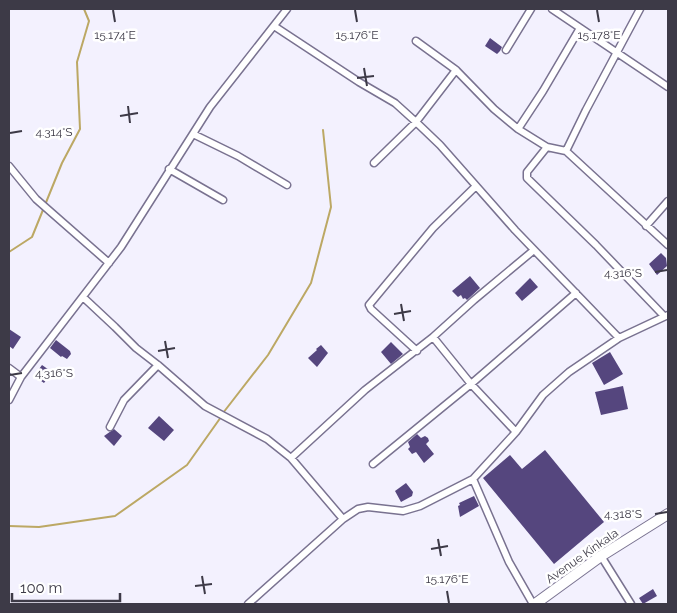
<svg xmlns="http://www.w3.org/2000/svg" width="677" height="613" viewBox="0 0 677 613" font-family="Raleway,sans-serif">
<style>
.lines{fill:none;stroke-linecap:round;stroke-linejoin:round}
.stream{stroke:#bca864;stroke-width:2}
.building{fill:#55467e}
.street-casing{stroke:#797290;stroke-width:9}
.primary-casing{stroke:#797290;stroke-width:12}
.street{stroke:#fff;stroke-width:6}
.primary{stroke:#fff;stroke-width:10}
.ticks{fill:none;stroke:#3d3a47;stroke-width:2}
.labels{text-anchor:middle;stroke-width:5;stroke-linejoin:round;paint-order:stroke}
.street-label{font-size:12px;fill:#3d3a47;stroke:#fff}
.ticks-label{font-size:12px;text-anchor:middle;fill:#3d3a47;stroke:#fff;stroke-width:5;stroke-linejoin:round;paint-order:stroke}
</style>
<rect width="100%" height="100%" fill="#f3f1fe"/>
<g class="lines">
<!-- stream -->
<path class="stream" d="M9 252 32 237 62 163 80 129 77 62 89 21 84 9
M223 413 268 355 311 283 331 207 323 130
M9 526 39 527 115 516 187 465 221 417"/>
</g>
<!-- building -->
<path class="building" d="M490 38 502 47 500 51 497 54 485 46Z
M661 253 666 258 667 266 657 275 649 264Z
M470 276 480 288 467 300 465 298 463 299 461 295 458 297 452 291Z
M530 278 538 287 522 301 515 293Z
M9 329 21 337 13 349 9 346Z
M56 340 70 351 71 354 67 359 62 356 61 357 50 348Z
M391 342 403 354 391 364 381 352Z
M321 345 328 353 317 367 308 358 317 350 316 349Z
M610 352 623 374 604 385 592 363Z
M42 365 52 372 44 383 34 376Z
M623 386 628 409 601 415 595 392Z
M159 416 174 430 164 441 148 428Z
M114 429 122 436 114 446 104 436Z
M417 434 421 438 425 436 428 438 429 441 426 444 434 454 424 463 416 452 412 454 408 449 410 447 408 442Z
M545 450 604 522 554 564 483 478 510 455 522 469Z
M406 483 413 492 412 496 401 502 395 491Z
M474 496 479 506 460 517 458 506 460 505 459 503Z
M653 589 657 596 643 604 639 598Z"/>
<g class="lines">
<defs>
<path id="street" d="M552 9 668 87
M274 26 359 82 395 103 416 122 440 145 515 230 619 338
M416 41 456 70 494 109 518 129 547 147 566 151 668 245
M506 50 531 9
M518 129 543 91 580 28
M193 134 238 156 287 185
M547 147 527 172V178L596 245 664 316
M566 151 586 110 640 9
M374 163 416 122 456 70
M9 166 36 199 109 263
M169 169 223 200
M646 226 668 201
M84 298 115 327 136 348 158 365 205 406 267 439 291 458 343 519
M433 337 471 384 516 432
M417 351 371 309 369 305 433 228 476 186
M9 368 21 377
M9 400 21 377 121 247 210 107 287 9
M110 427 124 400 158 365
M291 458 365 390 433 337 474 300 534 250
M373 464 471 384 576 293
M473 479 509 562 533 604
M601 556 631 604
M248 604 343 519 358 509 368 507 403 511 420 506 473 479 516 432 543 395 569 372 619 338 668 315"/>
<path id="primary" d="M535 604 601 556 668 514"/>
</defs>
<!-- street casing -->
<use href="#street" class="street-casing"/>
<!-- primary casing -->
<use href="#primary" class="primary-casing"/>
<!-- street -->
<use href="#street" class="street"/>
<!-- primary -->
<use href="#primary" class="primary"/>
</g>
<!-- ticks -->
<path class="ticks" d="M113 10 115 22M355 10 357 22M597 10 599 22M364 68 367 86M357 78 374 76M128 106 130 123M120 116 138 113M10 133 22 131M655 272 667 270M401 304 404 321M394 314 411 311M165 341 168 358M158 351 175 348M10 375 22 373M655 514 667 512M438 539 441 556M431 549 448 546M202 576 205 594M195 586 212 584M447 591 449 603"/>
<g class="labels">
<!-- street labels -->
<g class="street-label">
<text transform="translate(582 556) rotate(-35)" y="4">Avenue Kinkala</text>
</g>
</g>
<g class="ticks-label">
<text x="357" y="39">15.176°E</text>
<text x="115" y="39">15.174°E</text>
<text x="599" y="39">15.178°E</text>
<text x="54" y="136">4.314°S</text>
<text x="623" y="277">4.316°S</text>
<text x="54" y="377">4.316°S</text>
<text x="623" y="518">4.318°S</text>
<text x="447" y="583">15.176°E</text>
</g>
<!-- border -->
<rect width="677" height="613" fill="none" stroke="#3d3a47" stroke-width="20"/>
<!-- scale -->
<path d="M12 593v8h108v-8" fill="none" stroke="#3d3a47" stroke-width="2.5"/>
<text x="20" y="593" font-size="15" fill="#3d3a47" stroke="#ffffff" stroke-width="4" paint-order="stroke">100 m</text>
</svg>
